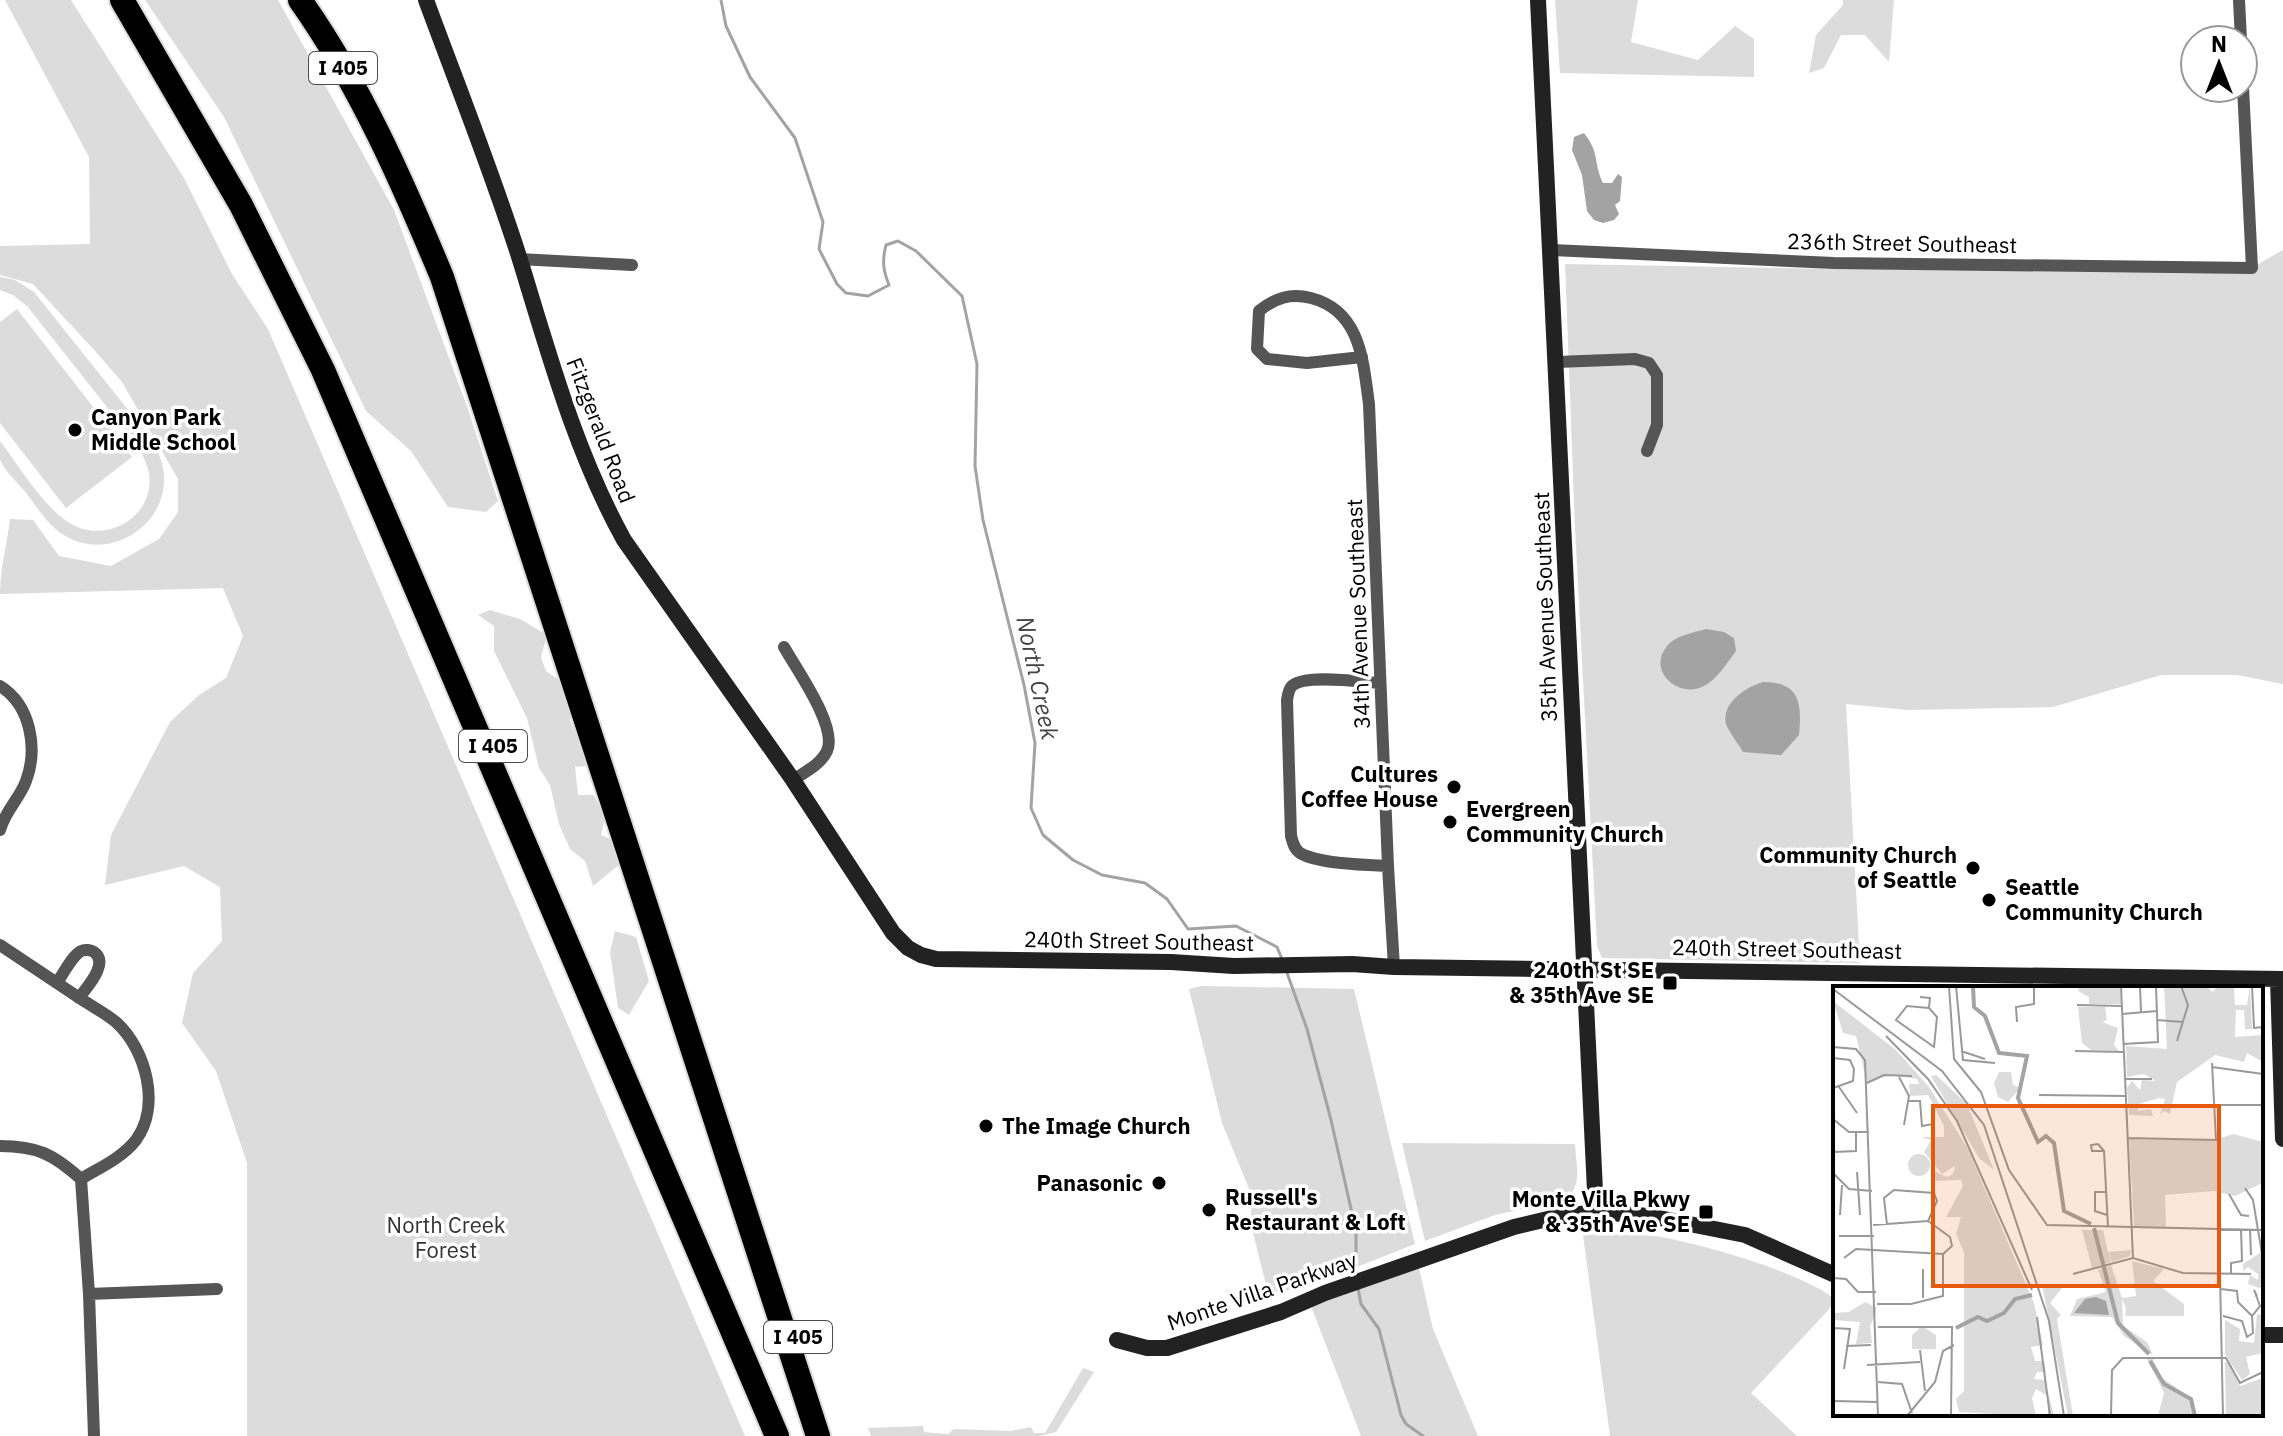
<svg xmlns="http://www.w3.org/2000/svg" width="2283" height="1436" viewBox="0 0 2283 1436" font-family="'IBM Plex Sans',sans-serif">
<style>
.green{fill:#dcdcdc}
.water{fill:#a3a3a3}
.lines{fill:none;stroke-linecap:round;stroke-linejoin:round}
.stream{stroke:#a3a3a3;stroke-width:3}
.highway-casing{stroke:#dbdbdb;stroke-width:28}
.street{stroke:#555;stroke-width:12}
.secondary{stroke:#222;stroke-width:16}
.highway{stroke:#000;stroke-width:24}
.poi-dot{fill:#000;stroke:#fff;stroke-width:3}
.labels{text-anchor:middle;stroke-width:7;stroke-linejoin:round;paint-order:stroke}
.shield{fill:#fff;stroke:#4c4c4c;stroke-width:2}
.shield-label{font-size:20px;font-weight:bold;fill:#000}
.street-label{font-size:22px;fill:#000;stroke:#fff}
.poi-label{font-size:22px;font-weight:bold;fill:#000;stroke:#fff;text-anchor:start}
.park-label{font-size:22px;fill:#333;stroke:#fff}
.water-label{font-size:24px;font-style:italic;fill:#444;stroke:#fff}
.inset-river{fill:none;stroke:#a3a3a3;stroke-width:4}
.inset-road{fill:none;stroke:#999;stroke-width:2}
.view{fill:#e8590c;fill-opacity:0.15;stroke:#e8590c;stroke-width:4}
.inset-edge{fill:none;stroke:#000;stroke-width:4}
</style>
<rect width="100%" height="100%" fill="#fff"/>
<!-- green -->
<path class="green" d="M5 0H71L184 178 232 274 268 329 745 1436H247V1163L216 1071 182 1023 193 973 222 941 220 887 184 866 105 885 111 835 170 722 199 695 226 678 243 636 223 588 0 594C0 569 7 545 10 519L33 520 59 556 111 566 159 539 178 512V479L122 382 96 352 33 284 0 275V246L90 244 89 157Z
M145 0H278L394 210 468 409 498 501 486 512 448 507 411 451 366 411 224 117Z
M1555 0H1638L1631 42 1698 60 1735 26 1754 39V77L1560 73Z
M1843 0H1894L1889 62 1865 35H1841L1824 68 1809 73 1816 35 1843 5Z
M2283 250V684L2237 675H2161L2053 707 1908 710 1846 704 1860 963 1602 958 1597 946 1575 528 1565 264 1834 269 2251 268Z
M0 277 15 280 34 292 153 441C159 454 165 467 164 482 162 528 110 559 69 538 50 529 39 510 27 494 19 484 4 471 0 459 0 455 0 446 0 441 19 466 42 505 68 522 104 546 155 518 149 474 147 463 142 454 137 445L27 306 13 295 0 290Z
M17 309 132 457 66 508 0 423V322Z
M490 610 520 619 547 635 541 657 546 671 564 683 574 700 570 720 588 766 575 767 578 795H594L605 819 601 835 619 843 620 864 593 886 585 861 570 849 559 824 550 785 539 768 527 718 494 651V626L478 615Z
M615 931 636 937 649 981 629 1015 618 1008 610 952Z
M1201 986 1354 989 1415 1244 1304 1288 1268 1293 1252 1229 1250 1191 1222 1123 1189 989Z
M1402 1143 1575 1144C1576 1164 1583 1187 1565 1200L1495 1215 1425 1241Z
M1605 1234C1625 1235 1647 1234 1667 1238 1714 1248 1797 1271 1835 1299V1303L1751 1393 1797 1436H1610L1583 1235Z
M1419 1268 1433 1329 1478 1436H1361L1311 1306Z
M1083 1368 1094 1372 1056 1432 1040 1436H871L868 1428 923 1426 924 1432 948 1434 954 1429 1011 1431 1031 1427 1034 1433H1045Z"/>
<!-- water -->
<path class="water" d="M1584 133C1600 153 1593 162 1603 183H1612L1618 174 1622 177 1620 201 1615 205 1619 214 1614 220 1603 223 1594 220 1587 211 1582 175 1572 150 1574 137Z
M1706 629 1724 632 1734 638 1736 651C1727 663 1716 681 1702 687 1677 698 1647 670 1667 646 1676 635 1693 633 1706 629Z
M1763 682C1800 682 1802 703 1799 735L1781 755 1743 752C1739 745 1728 730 1726 724 1721 703 1746 687 1763 682Z"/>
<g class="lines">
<!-- stream -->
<path class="stream" d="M721 0 726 26 750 77 795 138 823 222 819 249 837 284 846 293 868 296 889 285C883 270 882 261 886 245L898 241 916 251 962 296 977 364 975 466 983 520 1024 685 1035 743 1031 808 1043 835 1073 860 1102 875 1145 883 1167 899 1188 929 1236 926 1277 947 1282 959
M1286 970 1307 1029 1331 1120 1356 1231V1277
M1358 1288 1361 1304 1379 1329 1401 1415 1406 1424 1423 1436"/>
<defs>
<path id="highway" d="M122 0 241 205 323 370 777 1436
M300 0C360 85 402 181 442 277L818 1436"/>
</defs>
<!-- highway casing -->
<use href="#highway" class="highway-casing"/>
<!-- street -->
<path class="street" d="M2239 0 2241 40
M1552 250 1834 263 2252 268 2243 87
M519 259 632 265
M1362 357 1307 363 1267 359 1257 349 1259 311C1275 298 1290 293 1311 298 1361 311 1363 361 1369 404L1388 866 1394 967
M1557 362 1635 359 1649 363 1657 375V425L1647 451
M784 647C797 670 838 727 827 751 821 764 805 772 793 780
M1380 683C1362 682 1302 673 1291 687 1288 691 1288 696 1287 700L1291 836C1293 843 1294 849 1300 853 1319 864 1365 865 1388 866
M0 686C31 705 38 749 26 781 20 798 5 811 0 830
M0 945C27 963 54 981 81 999 93 1007 107 1014 117 1023 146 1050 161 1106 136 1140 122 1158 99 1168 81 1179
M57 983C63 974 72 956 81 951 85 949 91 950 94 952 110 963 86 988 79 998
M0 1146C37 1146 53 1154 81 1179
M81 1179 89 1294 94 1436
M89 1294 217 1289"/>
<!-- secondary -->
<path class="secondary" d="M426 0C458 87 493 174 521 263 550 358 576 453 624 540L793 780 893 933 908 948 921 955 936 959 1171 962 1234 966 1352 964 1394 967 2283 979
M1538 0 1596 1212
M2278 979 2283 1139
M2261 1335H2283
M1117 1340 1147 1348H1167L1281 1312 1325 1293 1514 1227 1556 1217 1596 1212 1649 1216 1745 1235 1835 1275"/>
<!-- highway -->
<use href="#highway" class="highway"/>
</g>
<!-- markers -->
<g class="poi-dot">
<circle cx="75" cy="430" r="8"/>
<circle cx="1454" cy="787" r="8"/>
<circle cx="1450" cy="822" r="8"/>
<circle cx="1973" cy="868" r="8"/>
<circle cx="1989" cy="900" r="8"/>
<rect x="1662" y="975" width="16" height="16" rx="4"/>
<circle cx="986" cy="1126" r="8"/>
<circle cx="1159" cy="1183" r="8"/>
<circle cx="1209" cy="1210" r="8"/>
<rect x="1698" y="1204" width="16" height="16" rx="4"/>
</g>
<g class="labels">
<!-- shield labels -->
<g class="shield">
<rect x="309" y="52" width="68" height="32" rx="6"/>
<rect x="459" y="730" width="68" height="32" rx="6"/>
<rect x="764" y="1321" width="68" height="32" rx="6"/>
</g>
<g class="shield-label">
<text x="343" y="75">I 405</text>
<text x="493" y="753">I 405</text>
<text x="798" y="1344">I 405</text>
</g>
<!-- street labels -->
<g class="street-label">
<text transform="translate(1902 243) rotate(1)" y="8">236th Street Southeast</text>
<text transform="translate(601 430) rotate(69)" y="8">Fitzgerald Road</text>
<text transform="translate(1545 607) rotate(-92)" y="8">35th Avenue Southeast</text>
<text transform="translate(1358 614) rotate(-92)" y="8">34th Avenue Southeast</text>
<text transform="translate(1139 941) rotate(1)" y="8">240th Street Southeast</text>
<text transform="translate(1787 949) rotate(1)" y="8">240th Street Southeast</text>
<text transform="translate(1262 1291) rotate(-19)" y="8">Monte Villa Parkway</text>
</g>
<!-- poi labels -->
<g class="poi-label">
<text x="91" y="425">Canyon Park<tspan x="91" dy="25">Middle School</tspan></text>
<text x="1438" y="782" text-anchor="end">Cultures<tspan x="1438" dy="25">Coffee House</tspan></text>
<text x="1466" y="817">Evergreen<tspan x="1466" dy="25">Community Church</tspan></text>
<text x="1957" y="863" text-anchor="end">Community Church<tspan x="1957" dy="25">of Seattle</tspan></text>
<text x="2005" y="895">Seattle<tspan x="2005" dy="25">Community Church</tspan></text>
<text x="1654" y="978" text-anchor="end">240th St SE<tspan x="1654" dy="25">&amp; 35th Ave SE</tspan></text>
<text x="1002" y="1134">The Image Church</text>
<text x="1143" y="1191" text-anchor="end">Panasonic</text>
<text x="1225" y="1205">Russell's<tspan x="1225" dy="25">Restaurant &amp; Loft</tspan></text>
<text x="1690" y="1207" text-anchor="end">Monte Villa Pkwy<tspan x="1690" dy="25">&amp; 35th Ave SE</tspan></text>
</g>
<!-- park labels -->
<g class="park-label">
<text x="446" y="1233">North Creek<tspan x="446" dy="25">Forest</tspan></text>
</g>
<!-- water labels -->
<g class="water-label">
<text transform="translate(1037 678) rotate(78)" y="8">North Creek</text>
</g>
</g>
<!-- overview -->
<g transform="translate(1833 986)">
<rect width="430" height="430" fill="#fff"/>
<path d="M247 0H287L288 18H256V11L245 5ZM331 0H374L379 6 385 0H408L401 3 402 19H414L417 0 419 43H412L411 24H403L402 51 430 49V76L414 67 411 76 382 69 344 96 337 128 331 125 327 129 332 113 326 112 306 118 305 125 318 123 320 130 296 129 294 102 299 95 307 104 309 94 323 95 311 88 294 91 293 60 334 63ZM0 15 63 64 96 101 134 161 201 317 210 359 198 361 202 375H211L213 386H204L201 393 212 394 221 430H215V410L203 403 199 412 203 430 126 426 123 413 131 405V266L123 248 128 231H113L130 200 128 194 100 195 101 185 114 191 120 188 122 180 109 188 91 166 98 154 88 151H111V140L95 109 77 110 76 98H86L84 93 56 89 34 97 23 50 10 47ZM245 21H272L274 34 269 36 285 42 281 59 286 65 258 64 249 57ZM166 86H178L180 99 187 102 175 116 165 111 161 97ZM103 89 134 118 161 184 146 172 98 90ZM400 148 430 156V197L402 210 381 205 332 209 333 241 301 240 296 153 382 154ZM75 179a11 11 0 1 1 22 0a11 11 0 1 1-22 0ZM249 244H270L275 266 298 264 297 270 279 276 276 268 278 276 259 282ZM430 265V301L426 302 415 298 417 289 425 294V288L415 281 410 285V278ZM299 275 331 283 320 295 351 318V330H292L293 322 289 313 290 340 314 356 320 369 291 350 279 331 237 330 244 313 273 306 265 284 278 279 289 312 303 310ZM237 292 217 317 228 329 224 333 240 430H235L209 299 231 300ZM32 316 44 322 37 341 39 357 23 358 27 336 0 334V327L16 326ZM424 328 430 329V367L413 371 417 388 409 394 392 368V334L407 343 406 355 421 357ZM89 340 103 349V363H79V349ZM314 373H320L329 392 358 412 364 430H325L331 407ZM392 376H397L407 400 430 392V430H393Z" fill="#dcdcdc"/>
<path d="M263 311 273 315 276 329 241 327 252 313Z" fill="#a3a3a3"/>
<path class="inset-river" d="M140 0 141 21 152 30 166 67 194 70 185 112 205 156 213 150 221 157 231 225 258 238M261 242 285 337 316 368M123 342 145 331 154 335 171 327 182 313 199 309M317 375 331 398 358 413 362 430"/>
<path class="inset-road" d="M116 0 121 73 148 106 176 184 214 239 430 244M123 0 130 74 162 77M288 0 300 272M307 0 308 26M419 0 421 42 430 41M0 3 109 85 151 139 216 335 231 430M87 11 97 12 96 22 104 31 101 61 63 34 74 20 96 22M244 19 289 20M289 28 324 25M324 34 350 36M184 36 183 21 201 18V0M53 50 95 93 124 135 199 304M344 55 355 19 348 0M290 58 325 56 323 0M0 61 23 63 32 74 45 430M128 65 152 73M242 65 291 66M0 72 17 74 21 83 20 95 0 102M379 81 430 88M66 91 76 110 71 139M292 93H319M34 97 51 89 79 90M6 101 24 127M206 109 293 110M76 115H87L89 140 100 138M381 119H430M0 133 16 146H36M295 152 383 154 379 77M271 165H259L258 159 265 158 271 165 275 241M0 166 23 165V147M24 186 27 229M0 187 16 203 39 205M412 202 420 214 429 268M273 206H262V225L274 229M396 208 408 229 416 230M7 229 9 199M95 235 117 251 119 260 110 268M40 239 95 235M54 239 51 212 61 204 101 207 104 215 95 235M386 243 390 430M417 243 418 269M6 250H41M11 272 23 263 110 268M90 283V312M398 287V277L409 275 408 243M240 288 300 272 350 287 418 288M0 292 13 293 25 306H43M388 303 404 305 405 316 419 330M44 318H78L110 310V268M390 330 409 335 414 351 420 347 419 330M419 330 427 320 421 304 424 310M204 331 217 430M45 341H119L118 430M0 342 17 343 11 383M13 360 38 359M87 364 92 405M34 379 87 376M45 396 69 398 79 427M0 415 45 416M74 430 102 396 110 365 121 359M278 430 279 384 290 372H393L407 397 430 386"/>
<path class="view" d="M100 120H386V300H100Z"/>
<rect width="430" height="430" class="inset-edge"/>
</g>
<!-- north arrow -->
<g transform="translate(2219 64)"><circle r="38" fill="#ffffff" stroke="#999999" stroke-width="2"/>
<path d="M0-6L14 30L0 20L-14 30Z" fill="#000000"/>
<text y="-12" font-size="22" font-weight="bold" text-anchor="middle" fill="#000000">N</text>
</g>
</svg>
